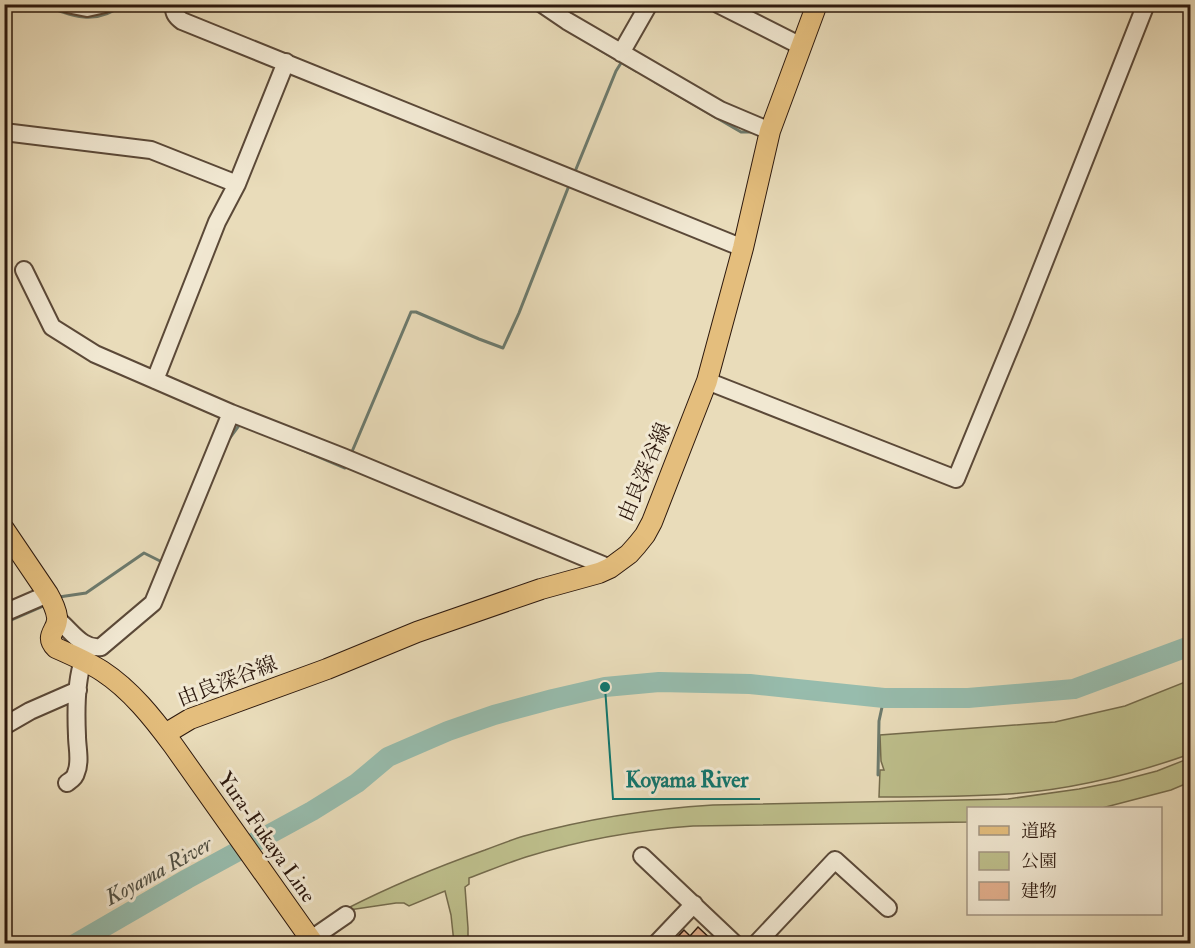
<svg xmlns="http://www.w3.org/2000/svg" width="1195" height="948" viewBox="0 0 1195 948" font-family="'IM FELL Double Pica','Noto Serif JP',serif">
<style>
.green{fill:#bdbe8b;stroke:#746b4c;stroke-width:1.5}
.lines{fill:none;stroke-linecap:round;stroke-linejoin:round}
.stream{stroke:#6c7a6d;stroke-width:3}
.river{stroke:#97bcad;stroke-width:20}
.building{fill:#e2af8d;stroke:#2c180d;stroke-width:1.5}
.minor-casing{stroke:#5b4938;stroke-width:20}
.major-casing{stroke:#2c180d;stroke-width:22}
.minor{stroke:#f1e8d2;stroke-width:16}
.major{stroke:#e4be7d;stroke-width:20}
.labels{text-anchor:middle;stroke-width:6;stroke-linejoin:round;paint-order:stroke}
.street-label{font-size:21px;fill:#2c180d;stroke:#f1e8d2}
.water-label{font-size:22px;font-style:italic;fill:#515145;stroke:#f1e8d2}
.leader{fill:none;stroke:#0f766e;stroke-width:2}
.callout-dot{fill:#0f766e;stroke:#f1e8d2;stroke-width:2}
.callout-label{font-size:22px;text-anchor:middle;font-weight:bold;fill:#0f766e;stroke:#f1e8d2;stroke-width:6;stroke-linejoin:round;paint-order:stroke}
</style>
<rect width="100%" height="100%" fill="#e9dcba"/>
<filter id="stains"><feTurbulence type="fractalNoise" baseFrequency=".00333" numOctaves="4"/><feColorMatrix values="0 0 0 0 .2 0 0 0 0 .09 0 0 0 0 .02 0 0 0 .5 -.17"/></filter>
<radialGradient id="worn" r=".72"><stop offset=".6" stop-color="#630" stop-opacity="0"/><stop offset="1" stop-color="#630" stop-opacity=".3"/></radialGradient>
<!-- green -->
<path class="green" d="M1190 680V754C1131 775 1071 790 1008 794 965 797 922 797 879 797L880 770H884L881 761 880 735 1055 722 1125 706Z
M1190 758V782L1171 790 1102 808H968V822L693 826C636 830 581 840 526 857 507 863 488 871 469 878V884L465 887 468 928V943H454L451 915 445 891 409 906 404 903H396L349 910 346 909C391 886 437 867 485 850 498 845 511 840 524 836 586 819 649 809 713 805L1008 799 1079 789 1119 781 1157 771Z"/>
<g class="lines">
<!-- stream -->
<path class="stream" d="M43 4C73 17 95 26 124 4
M528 4 559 25
M595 47 636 71
M655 82 741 132H751
M574 174 616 71 621 63
M229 439 240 424 242 425
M298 448 345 468 346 465
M351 454 411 312H416L479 339 503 348 519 313 570 183
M59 597 86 593 144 553 162 562
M4 623 43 606
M878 775 879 721 884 698"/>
<!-- river -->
<path class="river" d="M75 944 187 879 312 811 357 783 388 757 448 731 494 715 553 699 605 687 659 682 750 684 884 698H968L1074 689 1190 646"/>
</g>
<!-- building -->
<path class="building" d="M698 927 716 944H671L684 930 690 936Z"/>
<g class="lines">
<defs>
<path id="minor" d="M67 4 87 8 105 4
M173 4C174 13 175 16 182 21L743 248
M542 4 567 21 720 110 770 131
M718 4 801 46
M621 53 649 4
M4 132 151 150 237 184
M24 270 52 327 95 354 231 413 343 457 610 568
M155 380 217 222 237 184 286 62
M707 381 956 479 1021 321 1146 4
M4 613 48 594
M58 620C71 630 82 650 101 647L153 603 231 413
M4 726 30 711 78 690
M67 783C71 780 75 778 76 773 81 762 77 747 77 736 76 714 76 681 83 661
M642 856 735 944
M309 937 317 935 346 915
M656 944 694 904
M756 944 835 860 888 908"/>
<path id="major" d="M4 529 48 594C52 601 56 609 57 617 59 630 43 635 56 648 72 655 88 662 102 671 131 690 153 718 173 745L314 944
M165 734 190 719 327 669 417 632 541 589 599 573 610 568 629 554 637 545 645 535 652 522 707 381 743 248 770 131 817 4"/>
</defs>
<!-- minor casing -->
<use href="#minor" class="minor-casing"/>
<!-- major casing -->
<use href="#major" class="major-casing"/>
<!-- minor -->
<use href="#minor" class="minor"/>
<!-- major -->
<use href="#major" class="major"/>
</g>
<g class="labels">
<!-- street labels -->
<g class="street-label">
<text transform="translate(644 472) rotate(-67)" y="7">由良深谷線</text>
<text transform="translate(227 681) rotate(-21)" y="7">由良深谷線</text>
<text transform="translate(267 837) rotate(55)" y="7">Yura-Fukaya Line</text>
</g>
<!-- water labels -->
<g class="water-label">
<text transform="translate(158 870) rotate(-29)" y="8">Koyama River</text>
</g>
</g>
<!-- callouts -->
<path class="leader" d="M605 687L613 799H760"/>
<circle class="callout-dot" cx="605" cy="687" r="6"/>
<g class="callout-label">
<text x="687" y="787">Koyama River</text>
</g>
<!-- margin -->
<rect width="1195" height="948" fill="none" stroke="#e9dcba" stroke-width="24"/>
<rect x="6" y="6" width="1183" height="936" fill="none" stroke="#2c180d" stroke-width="3"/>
<rect x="12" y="12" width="1171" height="924" fill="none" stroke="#2c180d" stroke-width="1.5"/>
<!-- legend -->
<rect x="967" y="807" width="195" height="108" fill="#f1e8d2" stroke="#a29583" stroke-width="1.5"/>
<rect x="979" y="826" width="30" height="9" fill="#e4be7d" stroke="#a29583" stroke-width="1.5"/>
<text x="1021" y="837" font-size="18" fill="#2c180d">道路</text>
<rect x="979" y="852" width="30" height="18" fill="#bdbe8b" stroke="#a29583" stroke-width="1.5"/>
<text x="1021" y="867" font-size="18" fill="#2c180d">公園</text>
<rect x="979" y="882" width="30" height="18" fill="#e2af8d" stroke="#a29583" stroke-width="1.5"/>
<text x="1021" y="897" font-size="18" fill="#2c180d">建物</text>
<rect width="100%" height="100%" filter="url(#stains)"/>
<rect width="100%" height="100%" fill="url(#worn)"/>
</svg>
